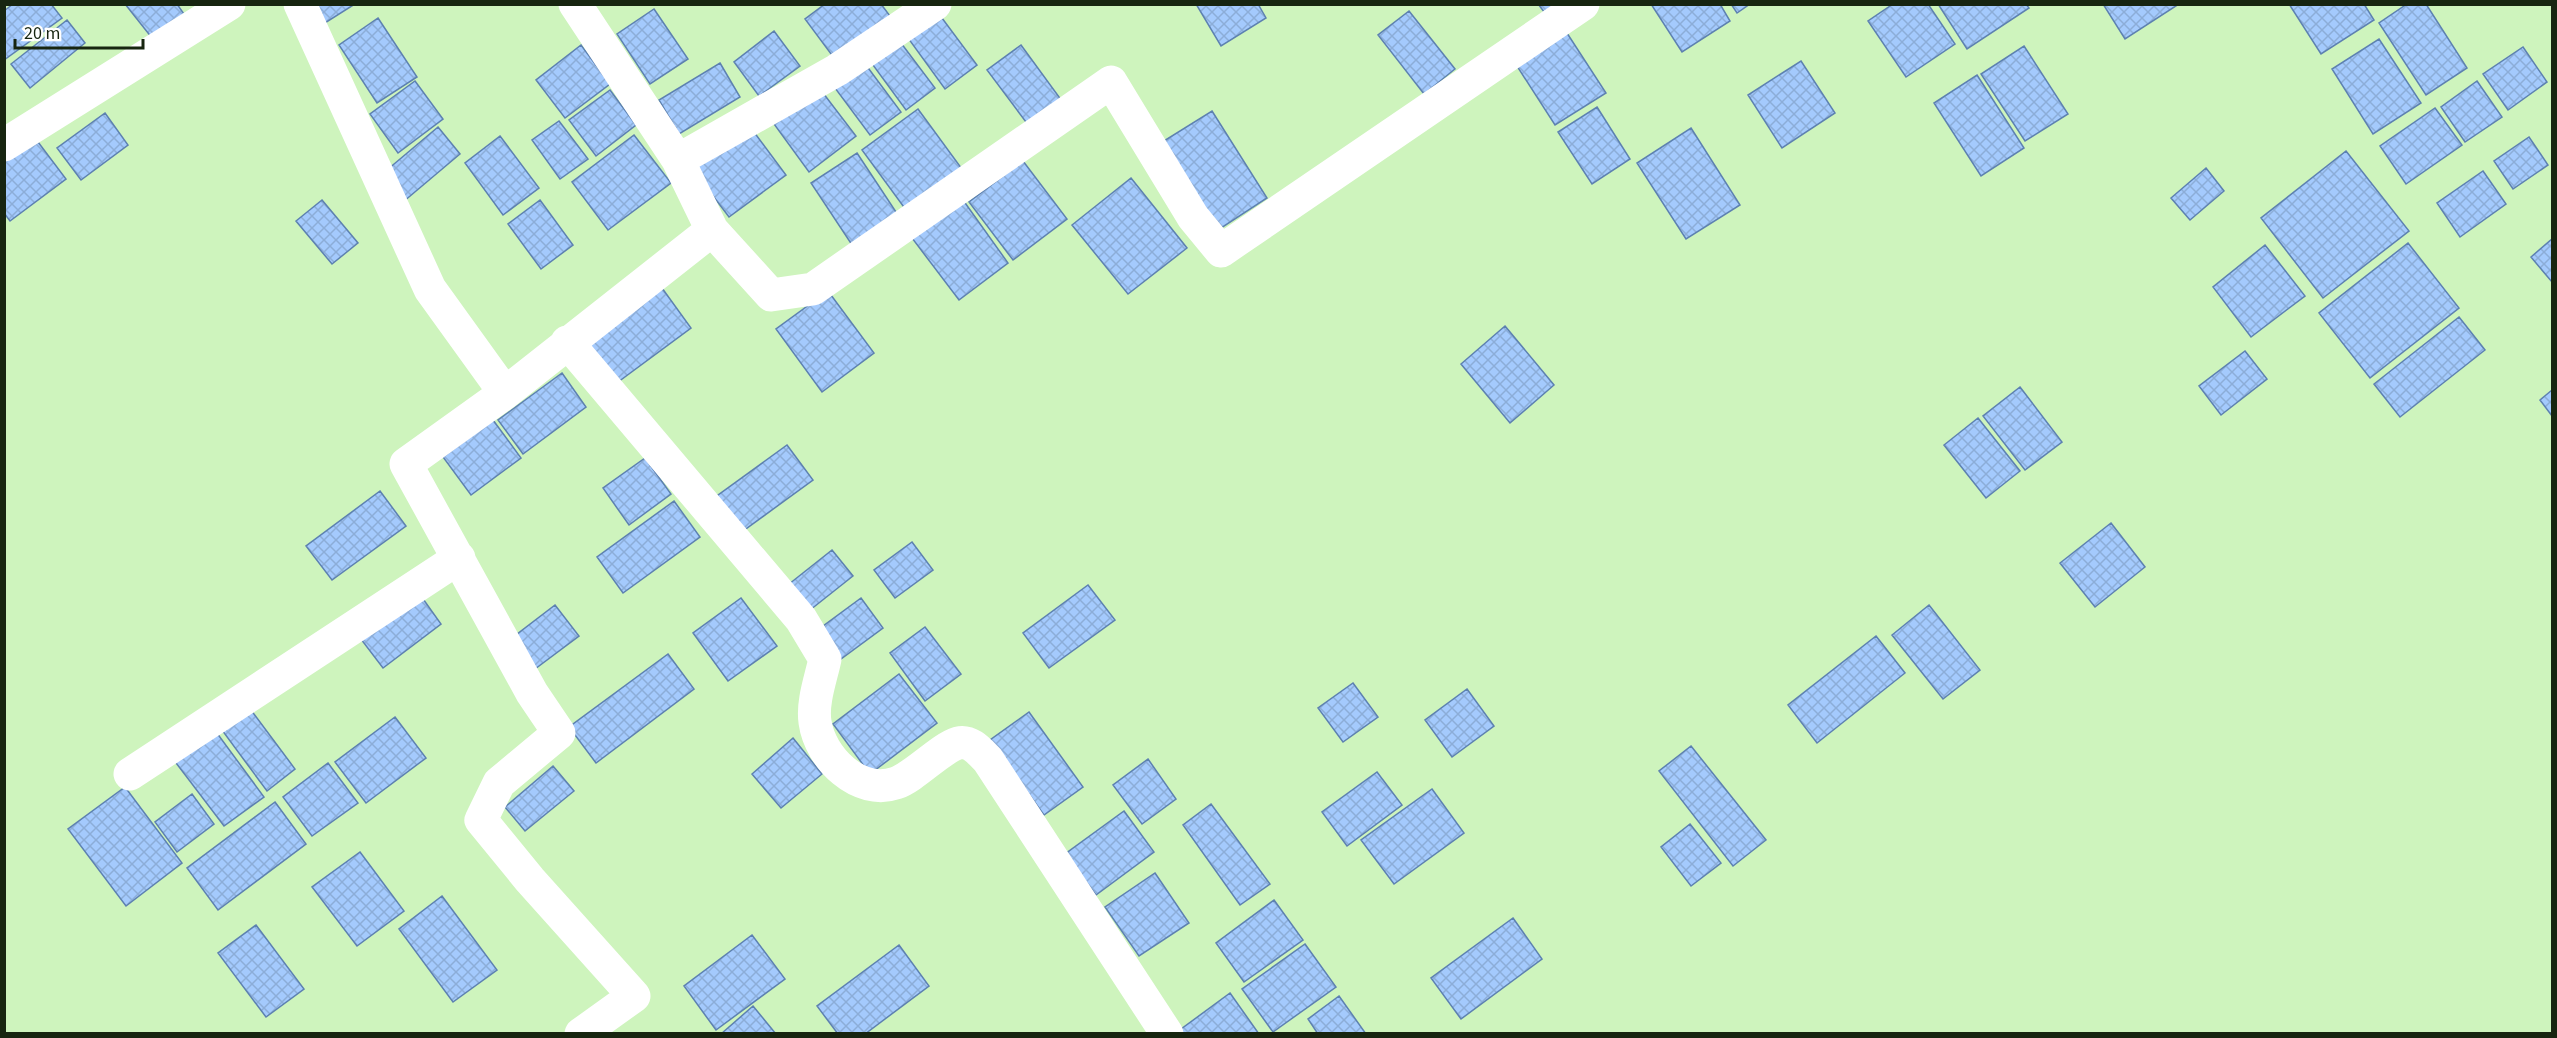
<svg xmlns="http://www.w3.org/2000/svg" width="2557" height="1038" viewBox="0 0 2557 1038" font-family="'Source Sans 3',sans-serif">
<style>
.building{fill:url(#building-cross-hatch);stroke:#5d81b0;stroke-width:1.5}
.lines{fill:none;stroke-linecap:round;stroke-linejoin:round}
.minor{stroke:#fff;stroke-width:33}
</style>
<defs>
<pattern id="building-cross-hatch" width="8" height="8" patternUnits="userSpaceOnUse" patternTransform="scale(1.5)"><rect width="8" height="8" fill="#a4cafd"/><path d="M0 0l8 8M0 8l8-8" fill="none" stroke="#8cadd8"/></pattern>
</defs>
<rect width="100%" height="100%" fill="#cef4bd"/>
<!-- building -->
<path class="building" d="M13 4H51L62 18 4 60V11Z
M125 4H177L184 14 152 38Z
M314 4H355L325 23Z
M825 4H881L893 20 837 62 805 19Z
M1196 4H1258L1266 18 1221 46Z
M1538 4H1564L1548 17Z
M1651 4H1720L1730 21 1682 52Z
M1731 4H1750L1737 13Z
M1893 4H1928L1955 44 1906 77 1868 21Z
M1938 4H2026L2029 8 1967 49Z
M2103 4H2179L2125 39Z
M2289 4H2364L2374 20 2321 54Z
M2407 4H2426L2467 68 2426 95 2379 23Z
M654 9 688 59 650 84 617 34Z
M1409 11 1455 69 1424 94 1378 35Z
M939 14 977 65 945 89 908 38Z
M378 18 417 77 377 103 339 45Z
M67 20 85 43 30 88 11 64Z
M1565 30 1606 93 1555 125 1515 63Z
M774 31 800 66 759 96 734 62Z
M898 39 935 88 906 110 870 61Z
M2379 39 2421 103 2373 134 2332 69Z
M581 45 610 84 565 118 536 80Z
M1021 45 1062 101 1029 126 987 70Z
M2024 46 2068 114 2025 141 1981 74Z
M2523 47 2547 82 2508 110 2483 74Z
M863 61 901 112 870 135 832 84Z
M1801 61 1835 113 1782 148 1748 95Z
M720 63 740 97 679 134 659 100Z
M1977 75 2024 148 1981 176 1934 103Z
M415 81 443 119 398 153 370 114Z
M2477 81 2502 117 2465 142 2441 107Z
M820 89 856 136 809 172 774 124Z
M610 90 636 125 596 156 569 120Z
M1597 107 1630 159 1592 184 1558 132Z
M2435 108 2462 145 2406 184 2380 146Z
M918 109 962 169 906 210 862 150Z
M1212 111 1267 198 1215 232 1159 144Z
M105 113 128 145 81 180 57 148Z
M559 121 588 159 560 179 532 140Z
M748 124 786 175 729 217 691 167Z
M438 127 460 154 403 202 381 175Z
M1691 128 1740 205 1686 239 1637 163Z
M32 134 66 179 10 221 4 213V155Z
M634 135 671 183 608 230 572 182Z
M500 136 539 188 503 215 465 163Z
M2529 137 2548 165 2513 189 2494 161Z
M2346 151 2409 231 2323 298 2261 218Z
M857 153 902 221 856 251 811 183Z
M1023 161 1067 219 1013 260 969 202Z
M2206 168 2224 191 2190 220 2171 198Z
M2483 171 2506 204 2460 237 2437 203Z
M1131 178 1187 248 1128 294 1072 225Z
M322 200 358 243 332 264 296 221Z
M540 200 573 245 541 269 508 224Z
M963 200 1008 263 959 300 912 238Z
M2552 239V282L2531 257Z
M2408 243 2459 308 2370 378 2319 313Z
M2265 245 2305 296 2251 337 2213 287Z
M662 288 691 328 614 385 584 345Z
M828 291 874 353 822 392 776 329Z
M2459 317 2485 350 2400 417 2374 384Z
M1505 326 1554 385 1510 423 1461 364Z
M2245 351 2267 379 2221 415 2199 386Z
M562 373 586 407 523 454 498 420Z
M2020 387 2062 442 2025 470 1983 416Z
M2552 390V416L2540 400Z
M1978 418 2020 471 1986 498 1944 445Z
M493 420 521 458 471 495 443 457Z
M787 445 813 480 739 534 714 498Z
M645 458 671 494 629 525 603 488Z
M380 491 406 526 332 580 306 546Z
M674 501 700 537 623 593 597 557Z
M2111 523 2145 567 2095 607 2060 563Z
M912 542 933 570 895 598 874 570Z
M832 550 853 576 805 614 784 588Z
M1088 585 1115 620 1049 668 1023 633Z
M416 589 441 624 383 668 357 634Z
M741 598 777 646 728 681 693 633Z
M861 598 883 628 837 662 815 632Z
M555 605 579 636 535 669 512 638Z
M1929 605 1980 670 1943 699 1892 635Z
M925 627 961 674 925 701 890 653Z
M1876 636 1905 673 1817 743 1788 705Z
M668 654 694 689 596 763 569 727Z
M899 674 937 723 870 774 833 724Z
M1353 683 1378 717 1343 742 1318 708Z
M1467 689 1494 726 1452 757 1425 720Z
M248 706 295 769 267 791 219 726Z
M1029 712 1083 787 1044 815 990 740Z
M395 717 426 758 366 803 335 762Z
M211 725 264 797 224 826 170 755Z
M793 738 822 774 781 808 752 774Z
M1691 746 1766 840 1733 866 1659 771Z
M1148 759 1176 799 1142 824 1113 785Z
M328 763 358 803 312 836 283 797Z
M553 766 574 791 525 831 505 807Z
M1377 772 1402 805 1347 846 1322 812Z
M125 787 182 863 126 906 68 829Z
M1432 789 1464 833 1394 884 1361 840Z
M192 794 214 824 177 852 155 822Z
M275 802 306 844 218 910 187 868Z
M1211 804 1270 884 1240 905 1183 825Z
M1124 811 1154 852 1096 895 1065 854Z
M1690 824 1721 863 1691 886 1661 847Z
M360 852 404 911 357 946 312 887Z
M1155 873 1189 923 1139 956 1105 907Z
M442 896 497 970 453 1002 399 929Z
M1274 900 1303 940 1244 982 1216 943Z
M1513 918 1542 959 1461 1019 1431 978Z
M256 925 304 989 266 1017 218 953Z
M752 935 785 979 716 1030 684 986Z
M1305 944 1336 987 1273 1032 1242 989Z
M899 945 929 986 865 1034H838L817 1006Z
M1230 993 1259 1034H1178L1177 1032Z
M1339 996 1366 1034H1318L1308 1019Z
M753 1006 776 1034H721Z"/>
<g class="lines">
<!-- minor -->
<path class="minor" d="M300 4 430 289 505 393
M575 4 678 160 712 230
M4 145 229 4
M678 160 837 70 935 4
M567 342 801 619 825 659C821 678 812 702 815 722 820 758 859 796 896 783 914 777 941 748 958 743 971 740 980 752 988 760L1167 1034
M130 774 459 558
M581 1034 634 996 530 880 481 820 499 783 559 733 532 693 406 464 505 393 712 230 771 295 813 289 1111 82 1193 217 1221 251 1583 4"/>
</g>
<!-- border -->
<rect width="2557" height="1038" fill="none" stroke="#172510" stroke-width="12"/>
<!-- scale -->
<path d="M15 39v9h128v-9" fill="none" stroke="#172510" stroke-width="3"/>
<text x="24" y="39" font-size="18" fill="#172510" stroke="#ffffff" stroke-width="4.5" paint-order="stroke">20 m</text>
</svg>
